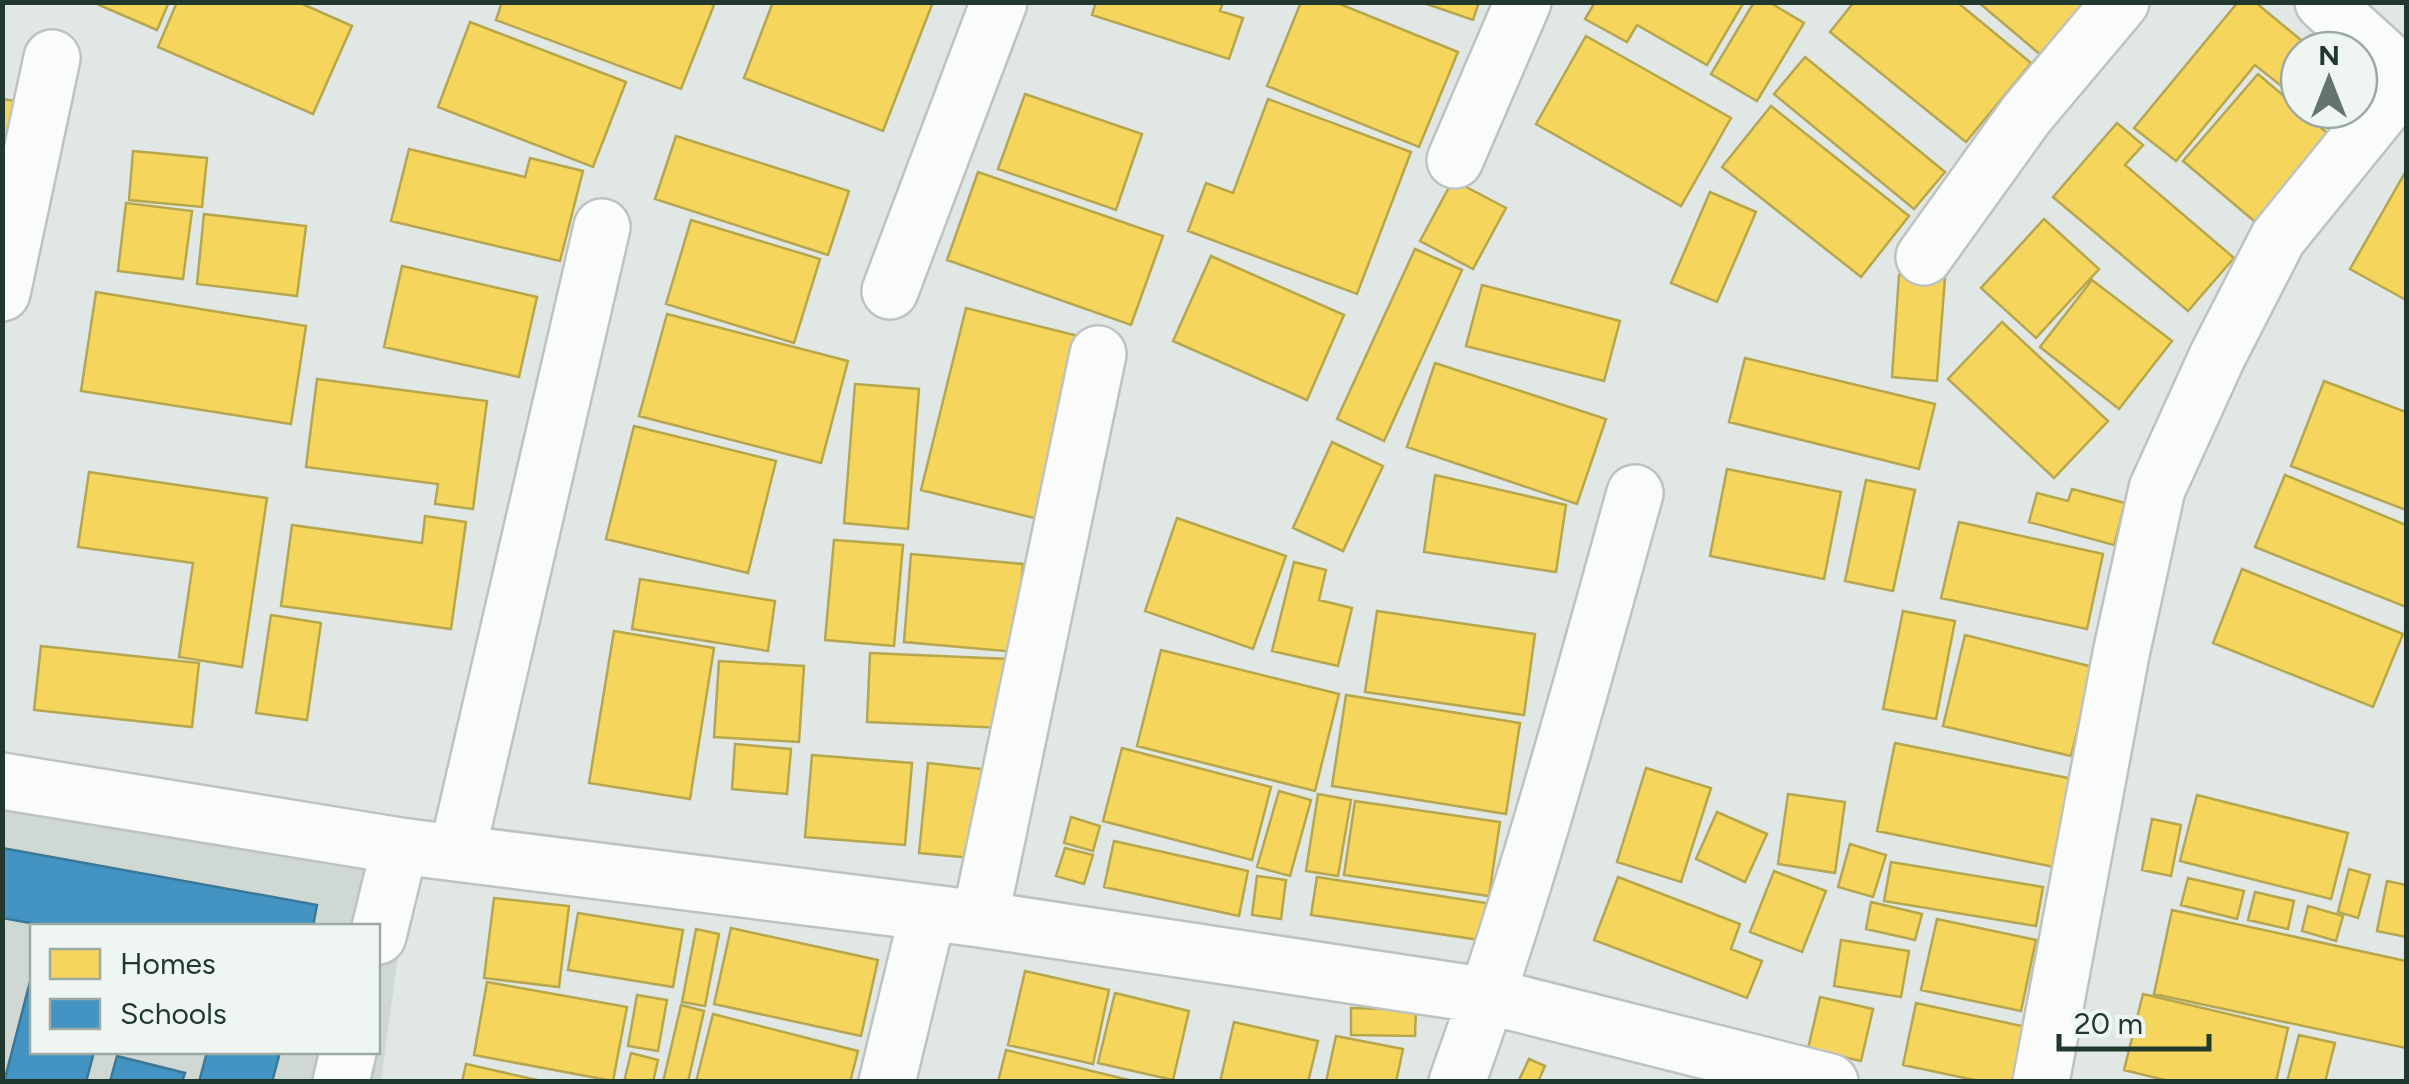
<svg xmlns="http://www.w3.org/2000/svg" width="2409" height="1084" viewBox="0 0 2409 1084" font-family="Figtree,sans-serif">
<style>
.built{fill:#cfd8d3;fill-rule:evenodd}
.homes{fill:#f6d55c;stroke:#b6a64e;stroke-width:2.5}
.schools{fill:#4393c3;stroke:#397897;stroke-width:2.5}
.lines{fill:none;stroke-linecap:round;stroke-linejoin:round}
.minor-casing{stroke:#bec3c1;stroke-width:60}
.minor{stroke:#fafbfb;stroke-width:55}
</style>
<rect width="100%" height="100%" fill="#e1e7e4"/>
<!-- built -->
<path class="built" d="M2 756 415 830 381 1081H3ZM32 926H378V1052H32Z"/>
<!-- homes -->
<path class="homes" d="M100 2H169L157 30 99 5Z
M177 2H298L352 26 313 114 158 47Z
M502 2H707L714 5 681 89 496 20Z
M773 2H933L883 131 744 78Z
M1096 2H1223L1220 11 1243 18 1229 59 1092 15Z
M1301 2H1335L1458 52 1419 147 1267 86Z
M1421 2H1479L1473 20Z
M1595 2H1744L1707 65 1637 25 1627 42 1585 19Z
M1754 2H1769L1804 23 1757 101 1711 74Z
M1854 2H1957L2031 63 1966 142 1830 32Z
M1978 2H2086L2042 56Z
M2238 2H2255L2313 50H2299V100L2255 65 2176 161 2134 128Z
M470 22 626 82 593 167 438 107Z
M1586 36 1731 118 1681 206 1536 124Z
M1805 57 1945 172 1914 209 1774 94Z
M2258 74 2340 144 2266 231 2183 161Z
M2359 87 2370 96 2340 133 2311 110H2359Z
M1025 94 1142 134 1116 210 998 169Z
M2 99 16 101 2 170Z
M1268 99 1411 152 1357 294 1188 231 1206 183 1233 193Z
M1771 106 1909 216 1861 277 1722 167Z
M2117 123 2143 145 2125 165 2234 258 2188 311 2053 197Z
M676 136 849 191 828 255 655 199Z
M409 149 525 177 530 158 583 171 560 261 391 221Z
M133 151 207 158 202 207 129 200Z
M2406 171V300L2350 269Z
M978 172 1163 236 1131 325 947 260Z
M1453 180 1506 208 1473 269 1420 241Z
M1710 192 1756 212 1717 302 1671 283Z
M126 203 192 211 183 279 118 271Z
M204 214 306 226 297 296 197 284Z
M2044 219 2099 269 2036 338 1981 288Z
M691 220 820 259 794 343 666 304Z
M1415 249 1462 270 1384 441 1337 419Z
M1211 256 1344 315 1307 400 1173 341Z
M402 266 537 297 519 377 384 347Z
M1899 275 1945 278 1937 381 1892 377Z
M2092 280 2172 341 2119 409 2040 347Z
M1482 285 1620 321 1604 381 1466 346Z
M96 292 306 326 291 424 81 391Z
M966 308 1086 338 1042 520 921 490Z
M667 314 848 361 821 463 639 416Z
M2002 322 2108 421 2054 478 1948 379Z
M1745 358 1935 404 1919 469 1729 422Z
M1435 363 1606 419 1577 504 1407 447Z
M317 379 487 401 473 509 435 504 438 484 306 467Z
M2324 381 2406 412V510L2291 466Z
M855 384 919 389 908 529 844 523Z
M634 426 776 461 748 573 606 539Z
M1332 442 1383 466 1343 551 1293 528Z
M1727 469 1841 492 1824 579 1710 556Z
M89 472 267 498 242 667 179 657 193 563 78 547Z
M1435 475 1566 505 1556 572 1424 552Z
M2285 475 2406 525V607L2255 547Z
M1866 480 1915 490 1893 591 1845 581Z
M2072 489 2125 503 2114 545 2029 522 2037 493 2068 501Z
M425 516 466 522 451 629 281 606 292 525 422 543Z
M1177 518 1286 556 1253 649 1145 611Z
M1959 522 2103 554 2087 629 1941 598Z
M834 540 903 545 894 646 825 640Z
M911 554 1023 564 1016 652 904 642Z
M1294 562 1326 570 1319 600 1352 608 1338 666 1272 651Z
M2242 569 2403 634 2373 707 2213 643Z
M640 579 775 601 768 651 632 629Z
M1377 611 1535 634 1524 715 1365 692Z
M1903 611 1955 621 1936 719 1883 709Z
M271 615 321 623 307 720 256 713Z
M614 631 714 648 690 799 589 783Z
M1965 635 2093 667 2071 756 1943 726Z
M41 646 199 663 192 727 34 710Z
M1161 650 1339 694 1315 791 1137 746Z
M870 653 1009 659 1005 728 867 722Z
M719 661 804 666 799 742 714 737Z
M1346 695 1520 723 1506 814 1332 786Z
M1895 743 2073 779 2054 867 1877 831Z
M735 744 791 749 787 794 732 789Z
M1122 748 1271 787 1252 860 1103 821Z
M812 755 912 763 905 845 805 837Z
M928 763 991 770 982 859 919 853Z
M1646 768 1711 788 1681 882 1617 862Z
M1279 791 1311 800 1290 876 1257 867Z
M1318 794 1351 800 1338 876 1306 871Z
M1788 794 1845 802 1835 873 1778 864Z
M2197 795 2348 833 2331 899 2180 861Z
M1355 801 1500 822 1489 896 1344 875Z
M1717 812 1767 834 1745 882 1696 859Z
M1071 817 1100 826 1093 851 1064 843Z
M2152 819 2181 825 2171 876 2142 870Z
M1114 841 1248 871 1239 916 1104 887Z
M1850 844 1886 855 1873 897 1838 887Z
M1065 848 1093 855 1084 884 1056 876Z
M1891 862 2043 887 2036 926 1884 901Z
M2349 869 2370 875 2358 918 2338 912Z
M1774 871 1826 891 1802 952 1750 932Z
M1257 876 1286 880 1281 919 1252 915Z
M1317 877 1486 903 1480 940 1311 915Z
M1618 877 1740 924 1731 949 1762 961 1747 998 1594 940Z
M2188 878 2244 891 2237 919 2181 905Z
M2387 881 2406 885V937L2377 931Z
M2255 892 2294 901 2288 929 2248 920Z
M494 898 569 906 559 987 484 978Z
M1871 902 1922 914 1915 940 1866 929Z
M2308 906 2343 916 2336 941 2302 931Z
M2172 910 2406 961V1048L2154 994Z
M578 913 683 930 673 987 568 970Z
M1937 919 2036 940 2021 1011 1921 990Z
M731 928 878 960 861 1036 714 1004Z
M696 929 719 934 705 1006 682 1002Z
M1841 940 1909 951 1901 997 1834 986Z
M1025 971 1109 990 1093 1064 1008 1045Z
M487 982 627 1007 613 1081 474 1055Z
M1115 993 1189 1011 1173 1080 1098 1063Z
M2143 994 2288 1028 2276 1082H2173L2124 1070Z
M637 995 667 1000 658 1051 628 1046Z
M1820 997 1873 1009 1861 1061 1808 1049Z
M1916 1003 2026 1027 2014 1082H1984L1903 1065Z
M681 1005 704 1011 688 1082H663Z
M1351 1008 1416 1010 1415 1036 1351 1035Z
M713 1014 858 1051 850 1082H696Z
M1234 1022 1318 1041 1308 1082H1220Z
M2299 1035 2335 1043 2325 1082H2287Z
M1336 1036 1403 1049 1396 1082H1326Z
M1006 1050 1137 1082H998Z
M631 1053 658 1060 653 1082H624Z
M1529 1059 1545 1066 1538 1082H1518Z
M466 1064 546 1082H462Z"/>
<!-- schools -->
<path class="schools" d="M2 848 317 905 313 926H47L2 918Z
M32 974V1052H94L86 1082H4Z
M207 1052H280L272 1082H199Z
M117 1056 185 1073 182 1082H110Z"/>
<g class="lines">
<defs>
<path id="minor" d="M2323 2 2406 77
M1455 160 1523 2
M1924 257 2026 115 2121 2
M890 291 999 2
M2 293 52 58
M2 781 400 846 980 919 1488 996 1830 1082
M457 853 602 227
M980 919 1098 354
M378 936 400 846
M341 1082 348 1052
M887 1082 928 913
M1457 1082C1527 888 1580 690 1635 493
M2041 1082 2121 654 2157 489 2217 357 2278 238 2406 80"/>
</defs>
<!-- minor casing -->
<use href="#minor" class="minor-casing"/>
<!-- minor -->
<use href="#minor" class="minor"/>
</g>
<!-- border -->
<rect width="2409" height="1084" fill="none" stroke="#21382f" stroke-width="10"/>
<!-- legend -->
<rect x="30" y="924" width="350" height="130" fill="#eff6f2" stroke="#9daaa4" stroke-width="2.5"/>
<rect x="50" y="949" width="50" height="30" fill="#f6d55c" stroke="#9daaa4" stroke-width="2.5"/>
<text x="120" y="974" font-size="30" fill="#21382f">Homes</text>
<rect x="50" y="999" width="50" height="30" fill="#4393c3" stroke="#9daaa4" stroke-width="2.5"/>
<text x="120" y="1024" font-size="30" fill="#21382f">Schools</text>
<!-- north arrow -->
<g transform="translate(2329 80)"><circle r="48" fill="#eff6f2" stroke="#9daaa4" stroke-width="2.5"/>
<path d="M0-8L18 38L0 25L-18 38Z" fill="#64756e"/>
<text y="-15" font-size="28" font-weight="bold" text-anchor="middle" fill="#21382f">N</text>
</g>
<!-- scale -->
<path d="M2059 1034v15h150v-15" fill="none" stroke="#21382f" stroke-width="5"/>
<text x="2074" y="1034" font-size="30" fill="#21382f" stroke="#eff6f2" stroke-width="8" paint-order="stroke">20 m</text>
</svg>
